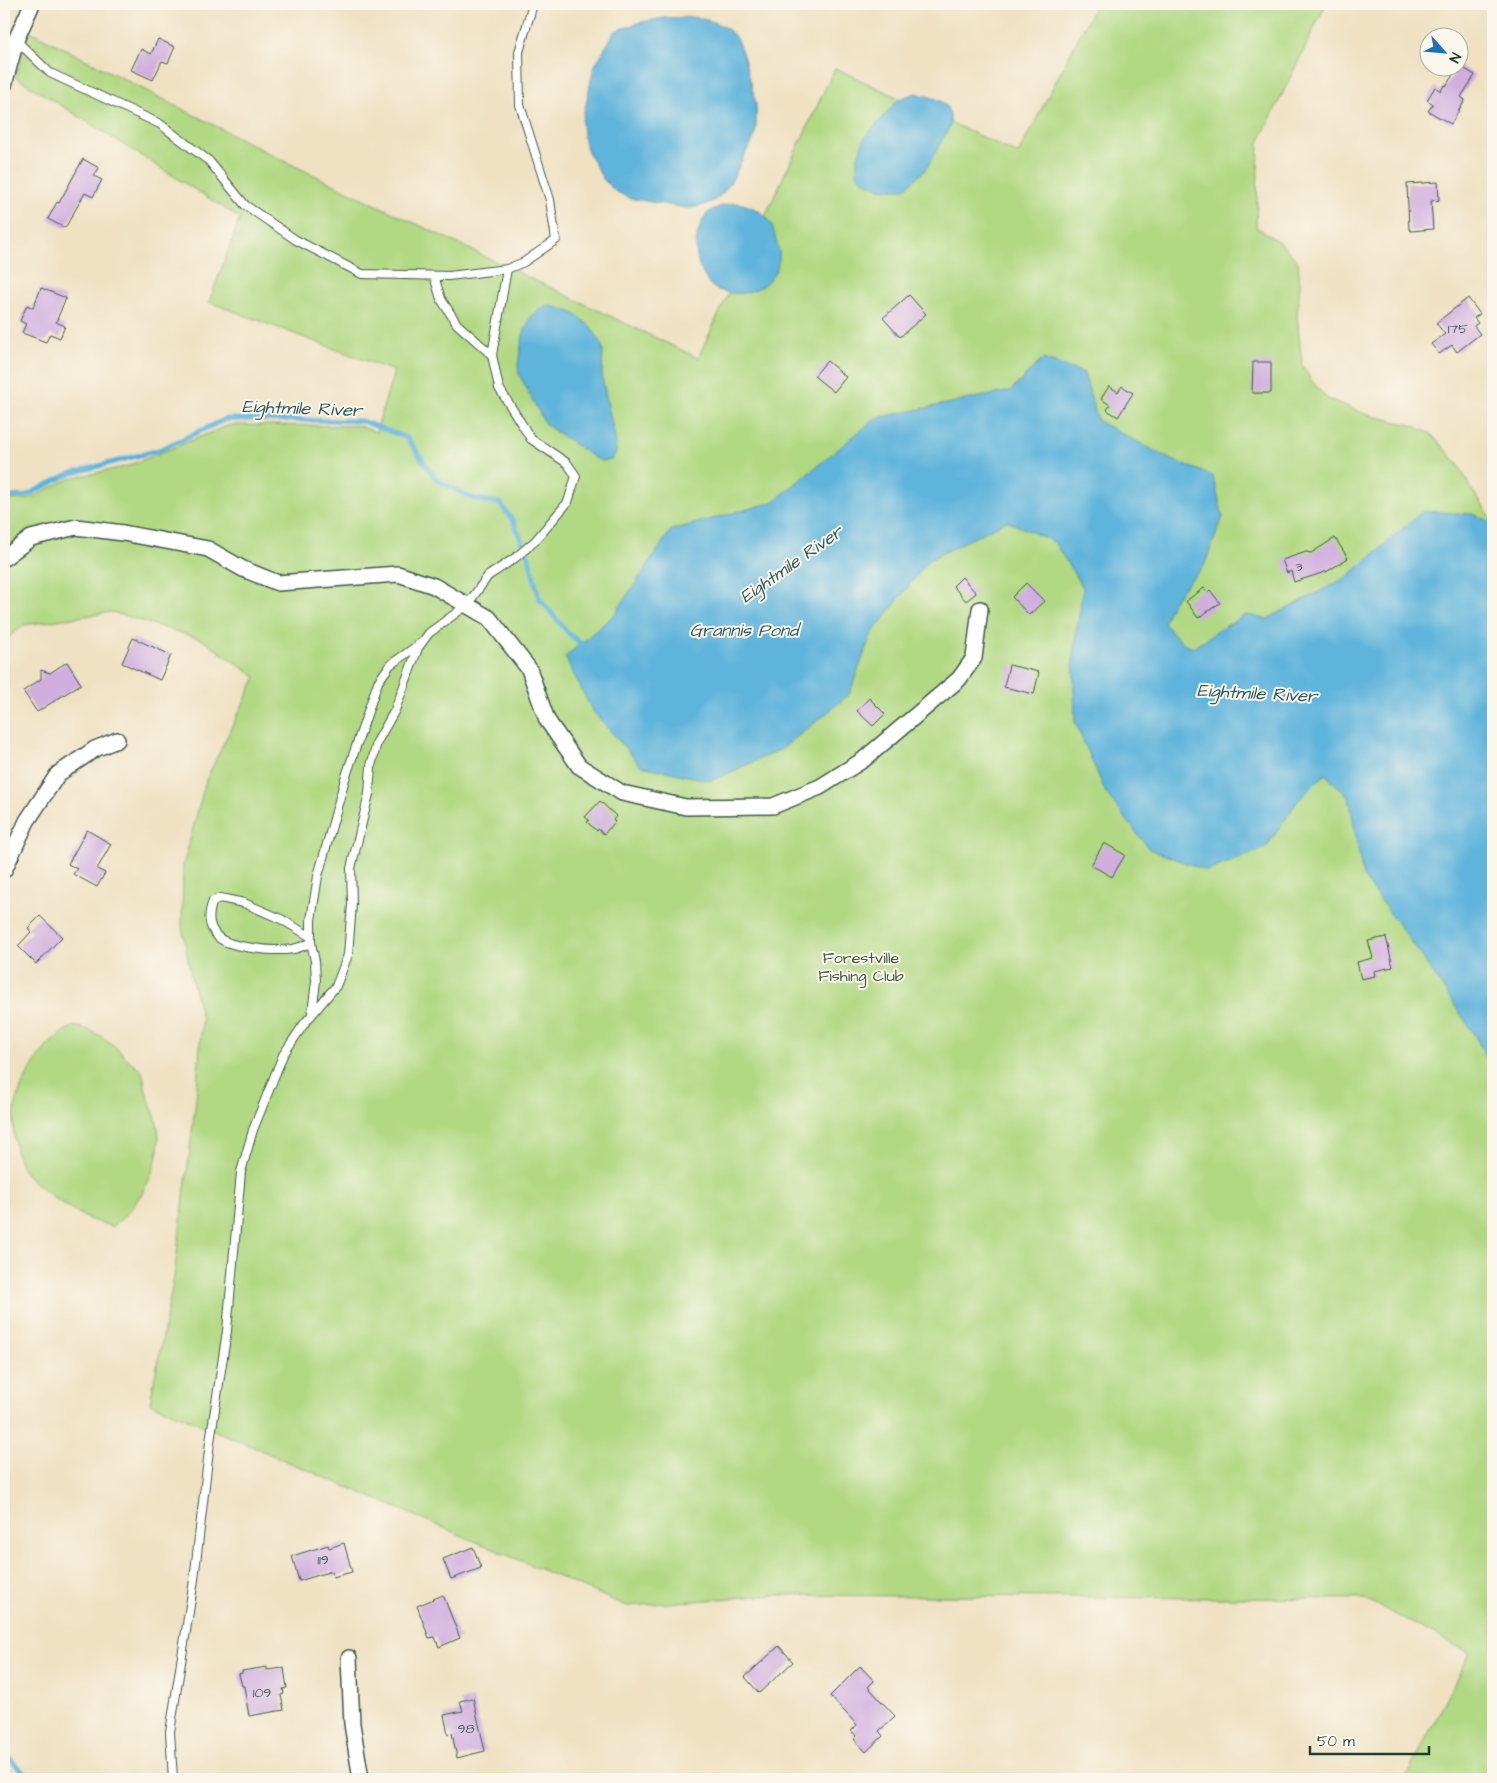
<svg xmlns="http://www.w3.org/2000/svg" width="1497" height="1783" viewBox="0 0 1497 1783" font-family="'Architects Daughter',sans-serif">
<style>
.green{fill:#b1d882;stroke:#688a5b}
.water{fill:#5fb4dc;stroke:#3f7888}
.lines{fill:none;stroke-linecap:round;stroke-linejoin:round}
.stream{stroke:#5fb4dc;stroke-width:5}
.building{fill:#d0afdf}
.service-casing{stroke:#3e5649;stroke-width:10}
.minor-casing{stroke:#3e5649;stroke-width:18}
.service{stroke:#fff;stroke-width:8}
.minor{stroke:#fff;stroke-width:15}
.labels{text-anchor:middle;stroke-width:4;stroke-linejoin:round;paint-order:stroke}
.number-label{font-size:14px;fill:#4b5a5f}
.park-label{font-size:16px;fill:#3c5c44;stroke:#fbf7ec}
.water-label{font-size:18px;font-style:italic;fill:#2f5b5e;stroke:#fbf7ec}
</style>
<rect width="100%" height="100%" fill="#fbf7ec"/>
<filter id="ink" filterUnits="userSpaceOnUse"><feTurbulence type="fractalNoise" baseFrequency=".02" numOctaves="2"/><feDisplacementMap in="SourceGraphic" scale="10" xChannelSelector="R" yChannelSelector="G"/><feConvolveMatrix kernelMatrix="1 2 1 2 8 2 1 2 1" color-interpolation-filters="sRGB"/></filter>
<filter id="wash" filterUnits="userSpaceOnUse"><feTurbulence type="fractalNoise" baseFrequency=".0096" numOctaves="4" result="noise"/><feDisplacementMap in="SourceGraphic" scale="20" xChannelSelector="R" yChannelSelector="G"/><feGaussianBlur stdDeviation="1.12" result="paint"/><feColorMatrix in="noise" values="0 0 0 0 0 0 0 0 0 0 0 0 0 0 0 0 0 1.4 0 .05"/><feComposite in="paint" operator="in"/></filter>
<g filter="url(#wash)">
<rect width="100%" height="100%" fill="#efe1c2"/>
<!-- green -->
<path class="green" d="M1096 4H1326L1259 142 1256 227 1281 243 1298 262 1300 285 1297 315 1302 365 1311 380 1326 398 1368 415 1412 425 1431 434 1458 464 1471 488 1493 521V1779H1405L1470 1653 1365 1599 774 1595 627 1606 150 1403 174 1277 196 1100 202 1019 191 976 182 926 183 866 206 780 256 677 201 639 112 612 24 625 4 641V500L28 499 71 478 125 467 230 425 359 426 376 432 394 371 209 302 240 218 16 77 28 30 276 157 698 358 835 68 1018 154Z
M74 1026C102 1032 111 1043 131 1062 134 1065 140 1068 142 1072 145 1078 144 1088 147 1094 150 1104 155 1113 157 1123 166 1159 141 1205 112 1227 105 1223 97 1223 91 1220 76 1214 31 1183 24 1171 13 1153 11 1123 16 1104 23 1076 47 1037 74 1026Z"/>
<!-- water -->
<path class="water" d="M688 17C702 17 722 23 732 33 743 44 751 85 756 103 756 112 757 124 755 134 754 141 748 148 745 154 731 182 723 207 686 208L629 198 615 191 603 179 588 152 583 137 582 121 594 67 615 31 638 23 663 18Z
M916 93 937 99 946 105 950 115V126L926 169 904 189C883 189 873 190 857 174V159L865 137 899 99Z
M734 203C745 203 761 210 768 219 773 224 774 233 776 240 778 246 780 253 779 259 776 282 753 296 732 293 723 292 713 290 708 282 696 265 692 244 701 225 703 220 705 215 709 212 715 207 726 205 734 203Z
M547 305 566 310 575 314 590 326 600 341 603 350 602 377 616 443V453L611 460 602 461 593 457 545 424 519 374 518 364 523 335 531 317 539 310Z
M1043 359 1084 373 1098 421 1170 459 1213 476 1223 517 1204 566 1187 584 1176 597 1168 611 1164 623C1176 635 1177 640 1193 648L1217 631 1246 615 1267 619 1347 577 1423 511 1473 514 1493 523V1071L1474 1034 1418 951 1363 877 1349 797 1325 774 1297 802 1266 848 1207 871 1149 849 1106 793 1075 722 1073 655 1083 588 1054 542 1007 521 929 560 871 635 849 695 782 749 711 781 641 766 592 710 565 657 615 614 671 530 773 502 876 418 1010 391Z"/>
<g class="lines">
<!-- stream -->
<path class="stream" d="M4 497 25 496 69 474 159 450 226 419 298 420 362 421 407 438 436 479 471 498 500 503 513 521 529 557 539 598 569 634 586 648
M4 1753 30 1779"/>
</g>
<g id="blocks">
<!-- building -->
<path class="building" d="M158 39 175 47 168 63 162 61 153 80 131 70 141 49 151 54Z
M1460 66 1475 75 1461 97 1465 100 1451 124 1428 111 1433 104 1427 100 1435 87 1441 91 1444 85 1446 86 1457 68Z
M83 159 99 168 94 176 102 180 93 197 85 193 65 228 48 219 57 202 59 203Z
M1438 182 1439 200 1431 201 1433 229 1411 231 1409 228 1407 184Z
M41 288 66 298 56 322 65 326 60 338 50 334 46 342 22 333 26 324 20 321 27 305 33 308Z
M909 295 926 314 900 337 883 318Z
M1468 298 1480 314 1474 318 1478 323 1474 326 1480 334 1457 352 1452 345 1439 354 1431 344 1445 334 1436 323Z
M827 361 846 377 834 392 814 376Z
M1253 362H1271V393H1252Z
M1109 386 1118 392 1122 386 1133 393 1118 417 1107 410 1110 405 1101 399Z
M1335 538 1348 558 1328 571 1294 582 1291 571 1287 573 1282 560 1306 552 1311 553Z
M962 577 976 593 966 601 953 586Z
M1026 583 1044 601 1029 615 1012 597Z
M1204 588 1208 592 1210 590 1220 603 1198 618 1186 601Z
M133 638 171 655 160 680 122 663Z
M67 662 81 684 37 712 23 691 41 679V670L50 673Z
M1009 665 1039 672 1034 694 1004 687Z
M869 698 885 714 873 726 857 711Z
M600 801 616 816 613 820 615 822 604 834 598 829 597 831 587 822 589 820 585 817Z
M87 830 111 844 97 869 105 873 97 887 73 874 77 869 68 864Z
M1104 843 1125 855 1112 877 1091 865Z
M40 916 62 937 36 964 18 946 31 932 28 928Z
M1386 937 1393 967 1374 971 1375 976 1361 979 1357 962 1373 958 1368 941Z
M344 1543 352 1572 333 1577 332 1571 299 1581 292 1556 328 1545 329 1548Z
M473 1547 481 1568 451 1579 443 1559Z
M443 1595 460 1638 439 1647 435 1637 429 1638 417 1606Z
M779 1646 793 1662 759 1693 745 1677Z
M860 1666 874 1681 868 1687 895 1716 879 1731 883 1736 866 1752 854 1739 857 1736 851 1731 857 1725 830 1696Z
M267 1667V1670L284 1668 287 1688 283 1689 284 1694 281 1695 284 1710 249 1716 244 1686H242L239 1674 242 1673V1671Z
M473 1698 485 1751 457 1758 452 1733 448 1734 444 1715 463 1711 460 1701Z"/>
</g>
</g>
<g filter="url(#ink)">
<use href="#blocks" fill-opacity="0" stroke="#3e5649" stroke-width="1"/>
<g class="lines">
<defs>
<path id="service" d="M16 40 50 73 160 124 209 161 245 205 296 240 362 274 449 276 507 269 524 262 556 240 550 200 520 105 519 52 533 4
M434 276 441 299 457 324 492 355
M311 943C305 945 299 948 293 949 277 952 230 948 218 937 207 926 208 914 213 901L220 898 244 903 281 919 311 937
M312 1013 316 981 315 961 311 943V920L318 876 345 779 378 682 390 665 421 643
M173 1779 170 1732 194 1580 210 1442 227 1331 241 1172 253 1130 283 1055 304 1024 336 986 348 955 352 904 351 868 369 794 371 766 377 742 395 710 418 648 429 633 467 605 488 576 515 558 535 541 568 502 576 476 567 463 531 439 499 388 492 355 507 269"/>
<path id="minor" d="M4 85 16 40 32 4
M4 558 31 538 76 527 123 533 208 549 243 569 278 583 398 574 434 586 489 618 529 669 547 720 579 766 622 793 686 807 773 806 820 787 863 760 959 679 974 658 980 609
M4 870 27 821 58 774 95 749 117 740
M349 1658 352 1724 361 1779"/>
</defs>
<!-- service casing -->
<use href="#service" class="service-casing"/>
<!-- minor casing -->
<use href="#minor" class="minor-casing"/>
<!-- service -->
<use href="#service" class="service"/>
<!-- minor -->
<use href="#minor" class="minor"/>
</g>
</g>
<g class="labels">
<!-- number labels -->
<g class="number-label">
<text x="1458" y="333">175</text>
<text x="1299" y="571">3</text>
<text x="323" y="1564">119</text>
<text x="262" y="1697">109</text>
<text x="466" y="1733">98</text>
</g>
<!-- park labels -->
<g class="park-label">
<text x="861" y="963">Forestville<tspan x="861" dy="18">Fishing Club</tspan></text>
</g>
<!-- water labels -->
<g class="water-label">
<text transform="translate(302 408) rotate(2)" y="6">Eightmile River</text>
<text transform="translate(791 564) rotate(-35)" y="6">Eightmile River</text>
<text x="744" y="636">Grannis Pond</text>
<text transform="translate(1257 693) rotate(3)" y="6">Eightmile River</text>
</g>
</g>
<!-- margin -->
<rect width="1497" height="1783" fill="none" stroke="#fbf7ec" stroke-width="20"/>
<!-- north arrow -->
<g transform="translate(1444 52) rotate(117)"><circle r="24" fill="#fbf7ec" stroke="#a3ada2"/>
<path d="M0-4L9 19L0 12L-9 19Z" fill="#1f6fb2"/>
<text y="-8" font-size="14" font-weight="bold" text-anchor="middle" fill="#1f3d34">N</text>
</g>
<!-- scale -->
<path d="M1310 1746v8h119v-8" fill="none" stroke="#1f3d34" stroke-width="2.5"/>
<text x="1317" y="1746" font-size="15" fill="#1f3d34" stroke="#fbf7ec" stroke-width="4" paint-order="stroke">50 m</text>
</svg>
